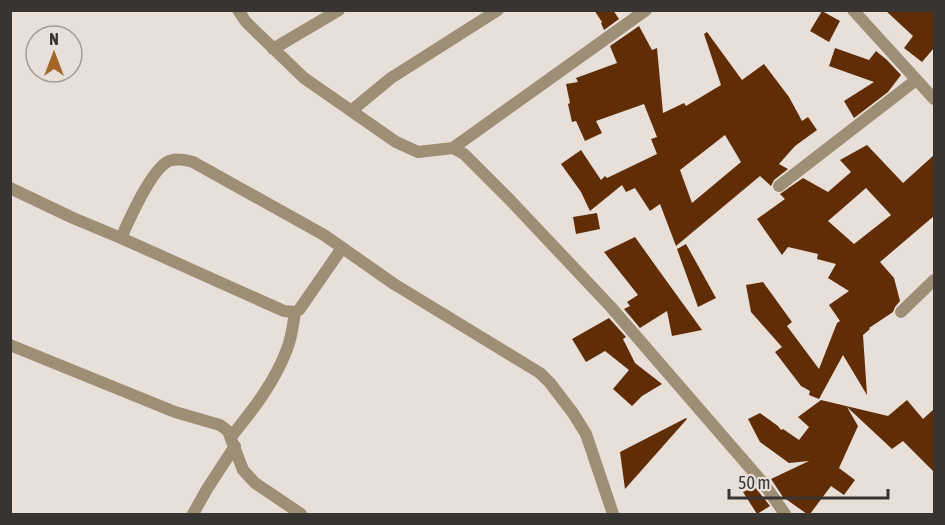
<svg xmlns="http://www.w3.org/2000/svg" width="945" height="525" viewBox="0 0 945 525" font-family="'Asap Condensed',sans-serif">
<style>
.building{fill:#602d06;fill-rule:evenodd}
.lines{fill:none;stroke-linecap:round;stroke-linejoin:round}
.minor{stroke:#9d8f76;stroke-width:12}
</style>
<rect width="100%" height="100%" fill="#e9dfd9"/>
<!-- building -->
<path class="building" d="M594 10H613L619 19 604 30 601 23 602 22Z
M885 10H934V48L922 62 904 48 913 36Z
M822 11 840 21 829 42 810 31Z
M639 26 652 50 657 48 663 113 684 103 686 106 721 85 704 34 707 32 742 80 764 64 789 97 802 121 808 117 817 130 795 146 779 164 788 169 774 180 771 186 760 176 676 246 660 204 650 211 635 188 626 192 622 185 590 211 581 192 561 164 581 150 601 180 605 176 607 178 657 154 651 139 657 137 644 104 596 121 602 133 585 141 576 121 572 122 568 104 570 103 566 84 578 82 576 78 617 63 610 46ZM725 135 741 162 692 203 680 170Z
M835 48 869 60 876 51 887 60 901 75 888 92 854 118 844 101 874 82 829 66Z
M867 145 903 183 934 155V216L880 262 894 278 900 301 895 307 893 312 869 328 870 329 863 335 867 395 843 355 819 399 809 395 810 391 801 386 775 352 782 347 751 312 746 285 763 282 792 322 787 326 819 369 837 323 840 321 829 305 849 291 828 278 836 264 817 259 818 254 788 247 782 255 757 219 785 199 780 194 803 178 828 192 851 172 840 160ZM866 188 891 215 854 244 828 221Z
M597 213 600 229 576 234 573 217Z
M635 237 660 272 702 330 672 336 667 311 640 328 624 309 630 306 627 302 638 295 604 252Z
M686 244 716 298 698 307 677 249Z
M609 318 626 337 623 339 635 363 662 384 642 396 632 406 613 389 629 370 605 351 586 362 572 339Z
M821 400 888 416 907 400 923 419 934 409V472L903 441 892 449 847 407 858 426 839 468 855 480 844 495 831 486 810 514H807L783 497 771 479 809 461 789 463 760 442 748 419 760 413 778 426 781 430 783 429 799 440 809 427 798 417Z
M686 418 687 419 625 489 620 452Z
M755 487 770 506 757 514 743 492Z"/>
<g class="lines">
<!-- minor -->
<path class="minor" d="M238 10 246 22 304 78 396 142 418 152 453 148 464 154 510 200 610 306 764 484 785 514
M853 10 934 99
M273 49 339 10
M351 111 391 78 498 10
M453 148 646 10
M779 186 916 80
M10 188 73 218 121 238 284 311 295 312 299 310 342 248
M121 238C129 220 152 168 169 161 177 158 185 160 193 162L324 235 394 284 540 373 550 383 573 413 586 434 613 514
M901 312 934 280
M10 345 175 412 220 425 228 431 243 470 255 483 301 514
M231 437C252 411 275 382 287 349 292 337 293 324 295 312
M193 514 207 489 235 446"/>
</g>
<!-- border -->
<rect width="945" height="525" fill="none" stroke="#383432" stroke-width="24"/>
<!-- north arrow -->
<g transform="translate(54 54)"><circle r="28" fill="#e9dfd9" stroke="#a29b96" stroke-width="1.5"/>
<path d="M0-4.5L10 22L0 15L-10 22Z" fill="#a3662a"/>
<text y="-9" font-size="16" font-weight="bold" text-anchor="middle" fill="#383432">N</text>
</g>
<!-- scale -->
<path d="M729 489v9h159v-9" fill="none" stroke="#383432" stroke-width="3"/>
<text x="738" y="489" font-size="18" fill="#383432" stroke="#e9dfd9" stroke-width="4.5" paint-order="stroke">50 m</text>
</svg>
